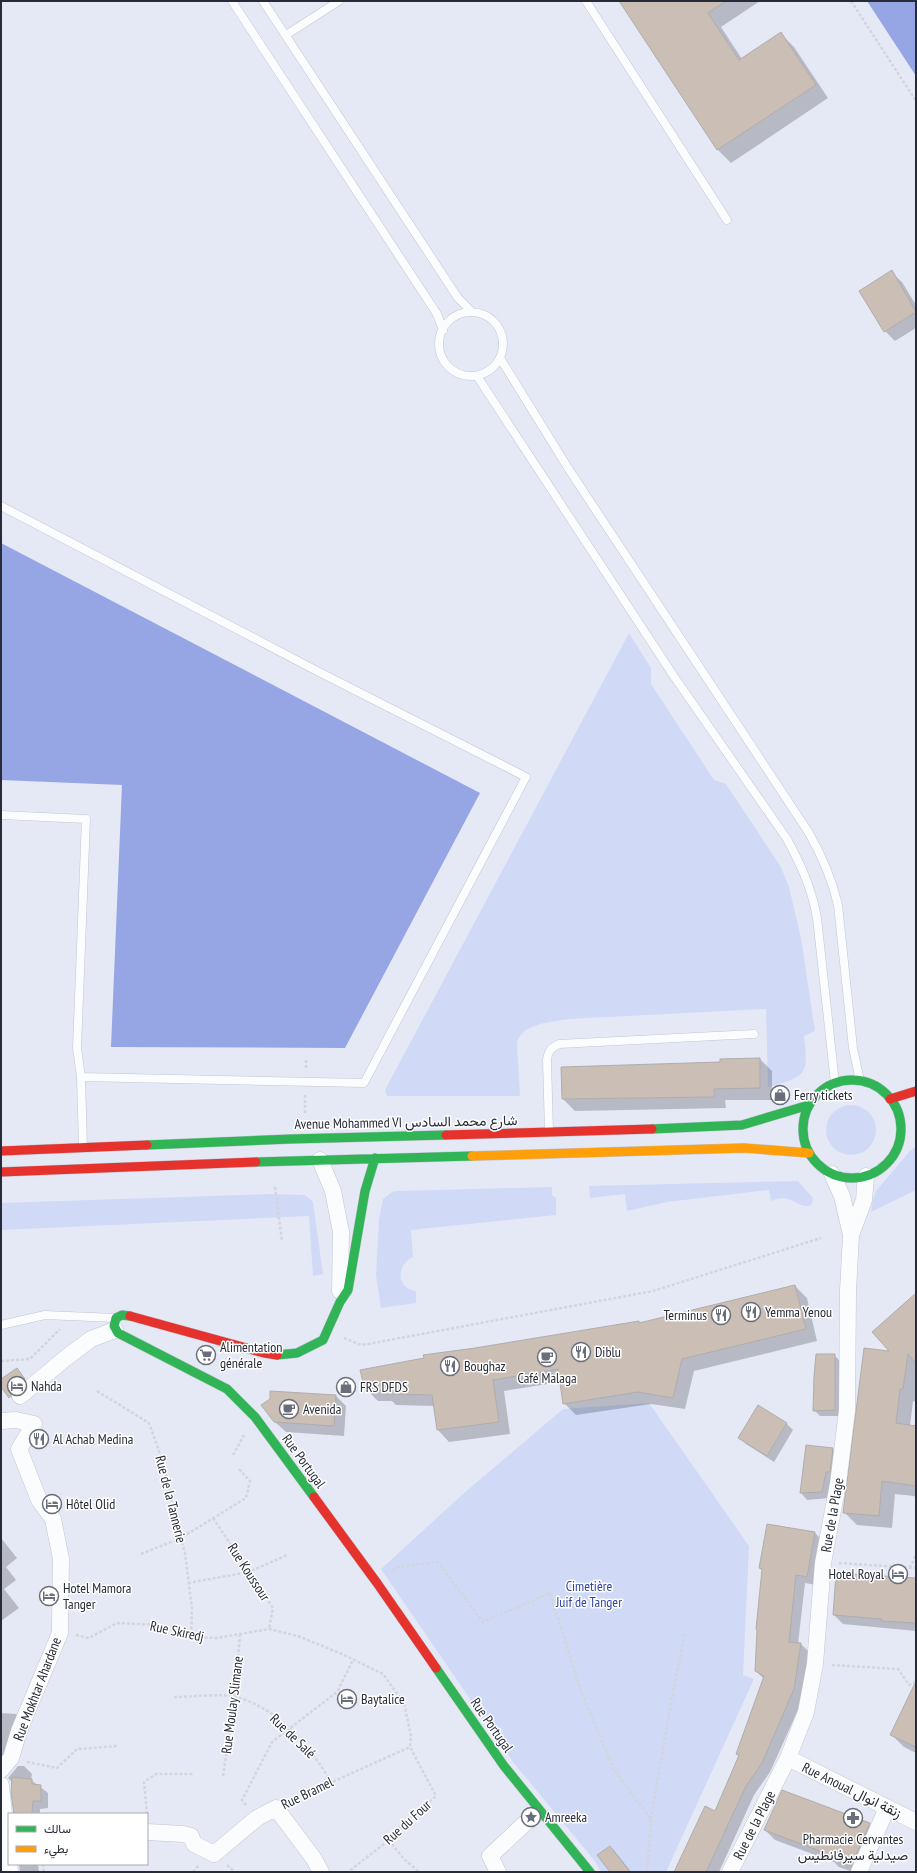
<svg xmlns="http://www.w3.org/2000/svg" width="917" height="1873" viewBox="0 0 917 1873" font-family="'PT Sans Narrow',Vazirmatn,sans-serif">
<style>
.green{fill:#d0daf7}
.water{fill:#96a6e4}
.shadow{fill:#0003}
.building{fill:#cabeb5;stroke:#afadae}
.lines{fill:none;stroke-linecap:round;stroke-linejoin:round}
.lane-casing{stroke:#c2c5d1;stroke-width:9}
.street-casing{stroke:#c2c5d1;stroke-width:17}
.fast-casing{stroke:#c2c5d1;stroke-width:10}
.slow-casing{stroke:#c2c5d1;stroke-width:10}
.jam-casing{stroke:#c2c5d1;stroke-width:10}
.path{stroke:#d4d5da;stroke-width:2.5;stroke-dasharray:3 2;stroke-linecap:butt}
.lane{stroke:#fbfcfe;stroke-width:8}
.street{stroke:#fbfcfe;stroke-width:16}
.fast{stroke:#30b455;stroke-width:9}
.slow{stroke:#ff9f0a;stroke-width:9}
.jam{stroke:#e5322d;stroke-width:9}
.labels{text-anchor:middle;stroke-width:3;stroke-linejoin:round;paint-order:stroke}
.poi-label{font-size:14px;fill:#272b37;stroke:#fff;text-anchor:start}
.street-label{font-size:14px;fill:#272b37;stroke:#fff}
.park-label{font-size:14px;fill:#3445a5;stroke:#fff}
</style>
<rect width="100%" height="100%" fill="#e5e9f6"/>
<!-- green -->
<path class="green" d="M629 633 651 668V684L714 780 726 784 781 867 789 887 801 938 815 1031 804 1036C809 1075 806 1077 768 1087L766 1009 569 1019C552 1022 522 1023 517 1043L520 1096H387L385 1090Z
M826 1130a25 25 0 1 1 50 0a25 25 0 1 1-50 0Z
M916 1146V1190L871 1212 873 1200 876 1191 910 1151Z
M798 1181 813 1198 812 1204C800 1213 793 1191 771 1201L769 1190 667 1202 627 1211 625 1194 590 1198 589 1186Z
M552 1187V1195L556 1198V1215L411 1230 413 1257C396 1265 396 1289 416 1291V1303L381 1308 376 1275 379 1219 383 1199 392 1192 396 1191Z
M271 1194 305 1195 313 1202 323 1274 313 1276 309 1216 1 1230V1203Z
M649 1403 749 1546 743 1675 754 1679 666 1872H601L594 1860 513 1762 381 1569 463 1494 563 1409Z"/>
<!-- water -->
<path class="water" d="M867 1H916V76Z
M1 543 480 793 345 1048 111 1047 122 785 1 780Z"/>
<!-- shadow -->
<path class="shadow" d="M620 1H760L721 27 742 59 781 34 794 47 828 98 731 163 718 150Z
M891 272 902 282 916 305V328L895 341 885 331Z
M760 1059 772 1071V1100H725L726 1108 575 1111 563 1099 721 1063Z
M795 1286 807 1298 817 1341 694 1371 685 1409 651 1404 576 1415 564 1403 561 1382 504 1391 510 1434 449 1442 438 1430 435 1406 396 1405 392 1401H378L366 1389 475 1349 638 1322 641 1324Z
M916 1294V1402L913 1401 910 1426 916 1427V1498L914 1496 895 1494 892 1528 857 1525 844 1512 892 1353Z
M834 1355 840 1361V1416H820L814 1410Z
M17 1369 31 1387 20 1396 16 1403 1 1385V1381Z
M271 1392 336 1396 346 1406 344 1436 286 1432 275 1422Z
M758 1406 787 1424 793 1430 774 1462 746 1444 739 1437Z
M832 1449 839 1455 829 1498 807 1500 801 1493Z
M815 1533 824 1542 816 1585 805 1583 798 1644H801L810 1653 803 1699 770 1772 754 1795 719 1872H675L715 1812 739 1756 737 1754 764 1679 756 1671 763 1571 760 1568Z
M1 1538 17 1558 6 1567 16 1580 4 1589 19 1608 1 1621Z
M916 1579V1631L843 1624 834 1615Z
M916 1707V1753L904 1747 892 1735Z
M1 1713 16 1714 26 1725 1 1770Z
M18 1766H24L32 1774 31 1780 48 1793V1808L40 1809V1814H15L13 1783 8 1778Z
M869 1824 880 1834 853 1872 839 1867 834 1862 775 1840 765 1830Z
M610 1847 617 1854 631 1872H611Z
M19 1864H38L39 1872H20Z"/>
<!-- building -->
<path class="building" d="M619 1H726L708 13 739 60 781 32 816 85 717 150Z
M892 270 916 312 884 332 859 291Z
M760 1058V1088L714 1089V1097L562 1099 561 1067 720 1062V1059Z
M795 1285 806 1329 682 1359 673 1398 638 1392 563 1404 558 1369 493 1380 499 1422 437 1430 432 1395 383 1394 381 1390H365L360 1370 424 1358 423 1355 475 1348 639 1321V1323Z
M916 1293V1364L908 1354 903 1389H900L896 1423 916 1426V1486L882 1481 879 1516 843 1513 864 1348 889 1351 872 1332Z
M816 1354H835V1410L813 1411 814 1376Z
M17 1368 25 1379 14 1389 9 1398 1 1387V1379Z
M270 1391 336 1395 334 1426 274 1422 261 1405 270 1399Z
M758 1405 787 1423 767 1456 738 1438Z
M806 1445 833 1448 830 1472H826L822 1492 800 1493Z
M767 1524 815 1532 807 1577 796 1575 789 1642 801 1643 794 1689 762 1763 746 1786 706 1872H674L705 1806 715 1811 739 1755 736 1754 764 1676 755 1671 757 1630 756 1629 762 1569 759 1568Z
M836 1573 916 1578V1623L881 1621 882 1619 833 1615Z
M916 1681V1747L890 1735Z
M12 1777 32 1779V1784L41 1785V1801H33L32 1814H14L11 1792Z
M782 1790 870 1823 851 1866 827 1857 828 1854 764 1830Z
M610 1846 630 1872H610L597 1855Z"/>
<g class="lines">
<defs>
<path id="lane" d="M232 1 437 314 443 330
M263 1 458 298 472 312
M586 1 727 220
M286 35 339 1
M439 344a32 32 0 1 1 64 0a32 32 0 1 1-64 0Z
M500 358 568 468 809 833C822 856 832 879 838 905L853 1048 860 1081
M477 376 673 675 787 839C801 865 812 889 817 918L835 1083
M1 506 319 672 526 777 364 1083 81 1077
M1 815 86 819 77 1048 81 1077 83 1147
M549 1132 547 1060C548 1052 550 1048 559 1044L754 1034
M1 1325 45 1315 115 1318"/>
<path id="street" d="M320 1160 333 1191 341 1232 340 1291
M832 1174 842 1196 851 1235
M20 1396 67 1357 91 1339 115 1330
M1 1421 16 1420 34 1424 19 1449 39 1500 53 1519 61 1559 60 1621V1633L19 1731 11 1758 1 1770
M788 1758 916 1822
M1 1785 10 1872
M147 1832 183 1834 191 1836 194 1844 214 1854 257 1818 276 1808 314 1859 321 1872
M498 1872 490 1856 534 1815
M730 1872 788 1758 806 1712 815 1664 823 1563 838 1484 847 1411 848 1291 851 1235 864 1200 866 1176
M859 1872 887 1808"/>
<path id="fast" d="M803 1129a49 49 0 1 1 98 0a49 49 0 1 1-98 0Z
M652 1129 742 1125 809 1105
M147 1145 291 1139 446 1135
M256 1162 472 1156
M130 1316 122 1315 116 1318 114 1326 118 1333 227 1389 255 1417 314 1497
M277 1355 297 1353 323 1340 340 1302 348 1290 365 1191 375 1158
M436 1668 504 1766 590 1872"/>
<path id="slow" d="M472 1156 744 1148 809 1153"/>
<path id="jam" d="M890 1099 916 1091
M446 1135 652 1129
M1 1151 147 1145
M1 1172 256 1162
M130 1316 264 1353 277 1355
M314 1497 377 1583 436 1668"/>
</defs>
<!-- lane casing -->
<use href="#lane" class="lane-casing"/>
<!-- street casing -->
<use href="#street" class="street-casing"/>
<!-- fast casing -->
<use href="#fast" class="fast-casing"/>
<!-- slow casing -->
<use href="#slow" class="slow-casing"/>
<!-- jam casing -->
<use href="#jam" class="jam-casing"/>
<!-- path -->
<path class="path" d="M851 1 916 101
M306 1068V1060
M305 1113V1093
M275 1187 282 1241
M344 1338 361 1345 368 1344 653 1291 821 1238
M1 1361 30 1359 60 1329
M97 1391 149 1423 164 1465 176 1521 185 1553 192 1609 191 1637
M233 1455 244 1435
M213 1518 273 1608 269 1629
M141 1554 181 1538 246 1498 250 1481 239 1469
M839 1563 916 1568
M910 1568 916 1554
M393 1571 398 1567 438 1562 483 1622 550 1593 581 1691 614 1770 651 1819 647 1872
M188 1583 249 1572 287 1555
M76 1635 89 1638 117 1623 161 1625 191 1637 217 1638 269 1629 298 1636 342 1654 383 1674 404 1703 411 1736 410 1747 436 1796 404 1823 389 1840 348 1872
M832 1665 898 1669 909 1685 916 1681
M174 1697C190 1697 223 1693 236 1697 278 1708 310 1746 331 1782
M27 1762 57 1768 77 1749 118 1746
M223 1776 235 1696 240 1634
M292 1800 410 1747
M246 1805 242 1800 272 1742 337 1692 353 1660
M147 1814 144 1782 156 1774H193
M651 1819 672 1697 685 1634
M389 1840 403 1858 419 1872
M43 1864 44 1872
M227 1865 235 1872
M193 1872 199 1865"/>
<!-- lane -->
<use href="#lane" class="lane"/>
<!-- street -->
<use href="#street" class="street"/>
<!-- fast -->
<use href="#fast" class="fast"/>
<!-- slow -->
<use href="#slow" class="slow"/>
<!-- jam -->
<use href="#jam" class="jam"/>
</g>
<!-- icons -->
<defs>
<symbol id="shop-ring" viewBox="-11 -11 22 22"><circle r="9.5" fill="#fff" stroke="#6a6e7a" stroke-width="1.5"/><path d="M-5-2.5h2.3a2.7 3.5 0 0 1 5.4 0H5L5.5 6h-11ZM-1.5-2.5h3a1.5 2.3 0 0 0-3 0Z" fill="#6a6e7a"/></symbol>
<symbol id="restaurant-ring" viewBox="-11 -11 22 22"><circle r="9.5" fill="#fff" stroke="#6a6e7a" stroke-width="1.5"/><path d="M-5-6h1v4h1v-4h1v4h1v-4h1v5L-1.5 .5V6h-2V.5L-5-1ZM5-6V6H3V1.5H1.5Q1.5-4 5-6Z" fill="#6a6e7a"/></symbol>
<symbol id="supermarket-ring" viewBox="-11 -11 22 22"><circle r="9.5" fill="#fff" stroke="#6a6e7a" stroke-width="1.5"/><path d="M-6-5.5h2.5l.6 2H6L4.5 2H-2.5L-4.4-4H-6ZM-1.5 3.2a1.3 1.3 0 1 0 .1 0ZM3 3.2a1.3 1.3 0 1 0 .1 0Z" fill="#6a6e7a"/></symbol>
<symbol id="cafe-ring" viewBox="-11 -11 22 22"><circle r="9.5" fill="#fff" stroke="#6a6e7a" stroke-width="1.5"/><path d="M-5.5-4.5H6V0H3Q3 3.5 0 3.5H-2.5Q-5.5 3.5-5.5 0ZM3-3.2v2h1.7v-2ZM-6 4.5H4V6H-6Z" fill="#6a6e7a"/></symbol>
<symbol id="hotel-ring" viewBox="-11 -11 22 22"><circle r="9.5" fill="#fff" stroke="#6a6e7a" stroke-width="1.5"/><path d="M-6-4.5h1.5V1H6V5H4.5V3h-9V5H-6ZM-4 0a1.8 1.8 0 1 1 3.6 0ZM.5 0V-2.5h3Q6-2.5 6 0Z" fill="#6a6e7a"/></symbol>
<symbol id="sight-ring" viewBox="-11 -11 22 22"><circle r="9.5" fill="#fff" stroke="#6a6e7a" stroke-width="1.5"/><path d="M0-6L1.8-2.2L6-1.7L2.9 1.2L3.7 5.4L0 3.3L-3.7 5.4L-2.9 1.2L-6-1.7L-1.8-2.2Z" fill="#6a6e7a"/></symbol>
<symbol id="pharmacy-ring" viewBox="-11 -11 22 22"><circle r="9.5" fill="#fff" stroke="#6a6e7a" stroke-width="1.5"/><path d="M-2-6h4v4h4v4h-4v4h-4v-4h-4v-4h4Z" fill="#6a6e7a"/></symbol>
</defs>
<g fill-rule="evenodd">
<use href="#shop-ring" x="769" y="1084" width="22" height="22"/>
<use href="#restaurant-ring" x="740" y="1301" width="22" height="22"/>
<use href="#restaurant-ring" x="710" y="1304" width="22" height="22"/>
<use href="#restaurant-ring" x="570" y="1341" width="22" height="22"/>
<use href="#supermarket-ring" x="195" y="1344" width="22" height="22"/>
<use href="#cafe-ring" x="536" y="1346" width="22" height="22"/>
<use href="#restaurant-ring" x="439" y="1355" width="22" height="22"/>
<use href="#hotel-ring" x="6" y="1375" width="22" height="22"/>
<use href="#shop-ring" x="335" y="1376" width="22" height="22"/>
<use href="#cafe-ring" x="278" y="1398" width="22" height="22"/>
<use href="#restaurant-ring" x="28" y="1428" width="22" height="22"/>
<use href="#hotel-ring" x="41" y="1493" width="22" height="22"/>
<use href="#hotel-ring" x="887" y="1563" width="22" height="22"/>
<use href="#hotel-ring" x="38" y="1585" width="22" height="22"/>
<use href="#hotel-ring" x="336" y="1688" width="22" height="22"/>
<use href="#sight-ring" x="520" y="1806" width="22" height="22"/>
<use href="#pharmacy-ring" x="842" y="1807" width="22" height="22"/>
</g>
<g class="labels">
<!-- poi labels -->
<g class="poi-label">
<text x="794" y="1100">Ferry tickets</text>
<text x="765" y="1317">Yemma Yenou</text>
<text x="707" y="1320" text-anchor="end">Terminus</text>
<text x="220" y="1352">Alimentation<tspan x="220" dy="16">générale</tspan></text>
<text x="595" y="1357">Diblu</text>
<text x="464" y="1371">Boughaz</text>
<text x="547" y="1383" text-anchor="middle">Café Malaga</text>
<text x="31" y="1391">Nahda</text>
<text x="360" y="1392">FRS DFDS</text>
<text x="303" y="1414">Avenida</text>
<text x="53" y="1444">Al Achab Medina</text>
<text x="66" y="1509">Hôtel Olid</text>
<text x="884" y="1579" text-anchor="end">Hotel Royal</text>
<text x="63" y="1593">Hotel Mamora<tspan x="63" dy="16">Tanger</tspan></text>
<text x="361" y="1704">Baytalice</text>
<text x="545" y="1822">Amreeka</text>
<text x="853" y="1844" text-anchor="middle">Pharmacie Cervantes<tspan x="853" dy="16">صيدلية سيرفانطيس</tspan></text>
</g>
<!-- street labels -->
<g class="street-label">
<text transform="translate(406 1122) rotate(-1)" y="5">Avenue Mohammed VI شارع محمد السادس</text>
<text transform="translate(304 1461) rotate(54)" y="5">Rue Portugal</text>
<text transform="translate(171 1499) rotate(76)" y="5">Rue de la Tannerie</text>
<text transform="translate(832 1515) rotate(-80)" y="5">Rue de la Plage</text>
<text transform="translate(249 1572) rotate(57)" y="5">Rue Koussour</text>
<text transform="translate(177 1631) rotate(12)" y="5">Rue Skiredj</text>
<text transform="translate(37 1689) rotate(-69)" y="5">Rue Mokhtar Ahardane</text>
<text transform="translate(232 1705) rotate(-83)" y="5">Rue Moulay Slimane</text>
<text transform="translate(492 1725) rotate(55)" y="5">Rue Portugal</text>
<text transform="translate(293 1736) rotate(44)" y="5">Rue de Salé</text>
<text transform="translate(852 1790) rotate(26)" y="5">Rue Anoual زنقة انوال</text>
<text transform="translate(307 1793) rotate(-26)" y="5">Rue Bramel</text>
<text transform="translate(407 1822) rotate(-42)" y="5">Rue du Four</text>
<text transform="translate(754 1825) rotate(-63)" y="5">Rue de la Plage</text>
</g>
<!-- park labels -->
<g class="park-label">
<text x="589" y="1591">Cimetière<tspan x="589" dy="16">Juif de Tanger</tspan></text>
</g>
</g>
<!-- border -->
<rect width="917" height="1873" fill="none" stroke="#272b37" stroke-width="4"/>
<!-- legend -->
<rect x="8" y="1813" width="140" height="52" fill="#ffffff" stroke="#a9aaaf"/>
<rect x="16" y="1826" width="20" height="6" fill="#30b455" stroke="#a9aaaf"/>
<text x="44" y="1833" font-size="12" fill="#272b37">سالك</text>
<rect x="16" y="1846" width="20" height="6" fill="#ff9f0a" stroke="#a9aaaf"/>
<text x="44" y="1853" font-size="12" fill="#272b37">بطيء</text>
</svg>
